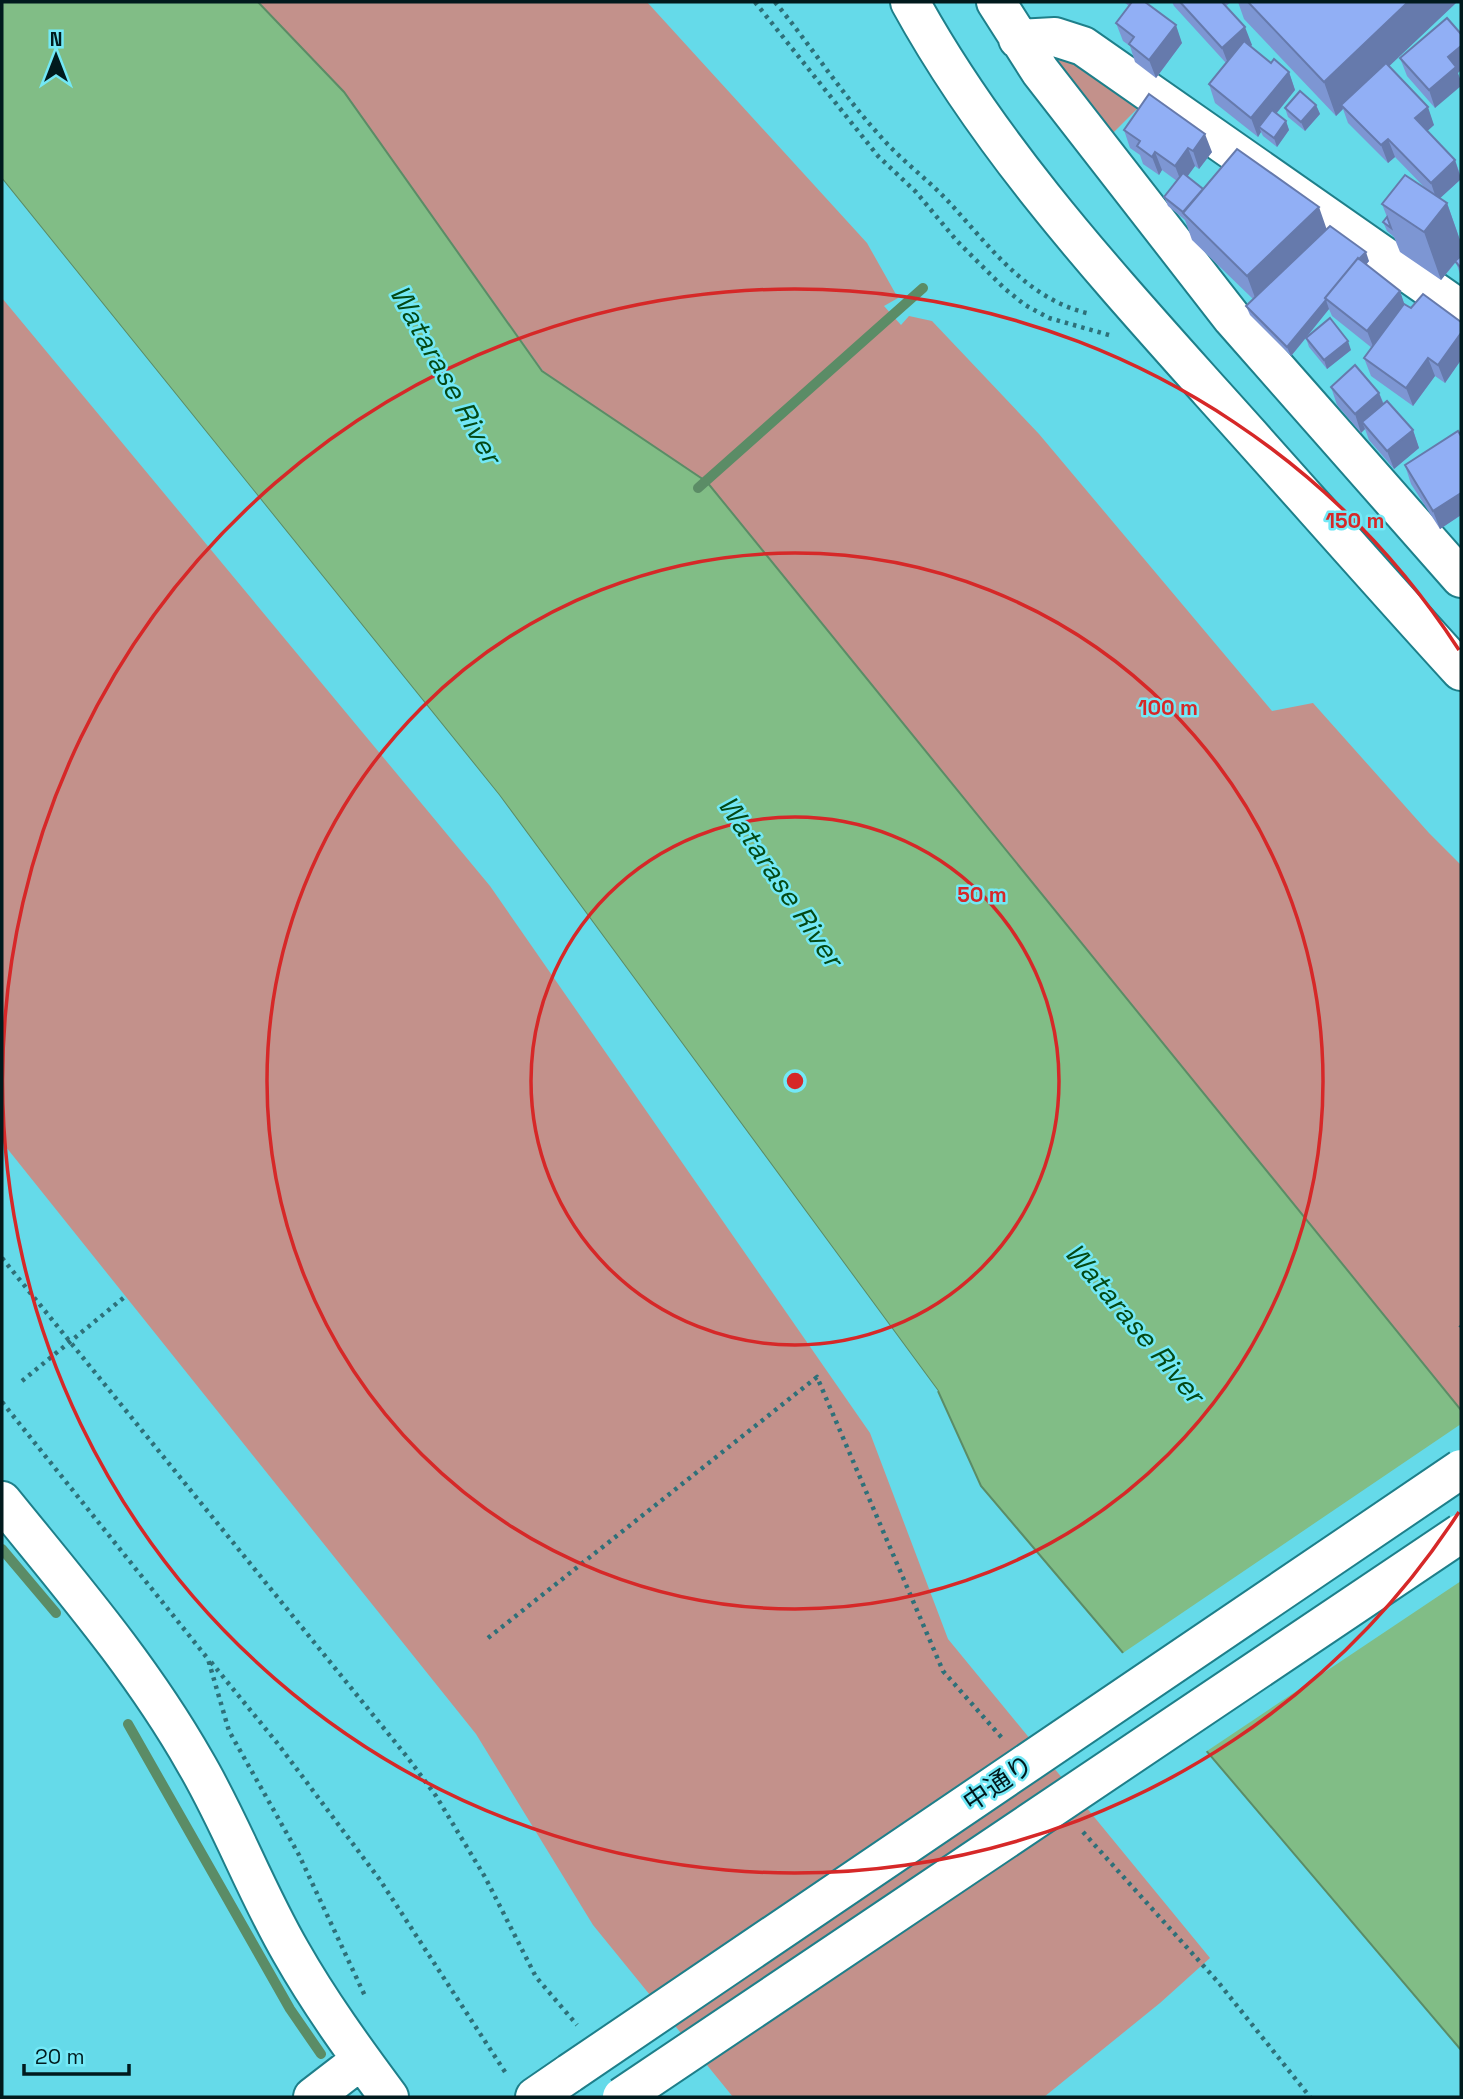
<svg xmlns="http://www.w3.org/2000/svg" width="1463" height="2099" viewBox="0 0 1463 2099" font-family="'Space Grotesk','Noto Sans JP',sans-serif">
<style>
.green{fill:#c3918b}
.water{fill:#81bd86;stroke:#5b8c66;stroke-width:2}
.pier{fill:#65dae9}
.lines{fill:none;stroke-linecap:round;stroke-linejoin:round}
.stream{stroke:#5b8c66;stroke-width:10}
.minor-casing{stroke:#1e7f8a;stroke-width:42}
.path{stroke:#2e7079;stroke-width:4.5;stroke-dasharray:3.5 5;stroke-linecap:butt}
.minor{stroke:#fff;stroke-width:38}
.minor-bridge-casing{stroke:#1e7f8a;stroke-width:42;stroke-linecap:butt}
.minor-bridge{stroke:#fff;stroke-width:38}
.wall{fill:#7d96d3}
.shaded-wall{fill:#667aac}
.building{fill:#91aff5;stroke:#667aac;stroke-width:2}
.ring{fill:none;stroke:#d62828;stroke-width:3.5}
.labels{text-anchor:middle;stroke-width:5;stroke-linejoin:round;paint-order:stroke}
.street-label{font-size:26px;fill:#011a1d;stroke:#73e8f6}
.water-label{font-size:28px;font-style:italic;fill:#044915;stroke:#73e8f6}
.centre{fill:#d62828;stroke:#73e8f6;stroke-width:3.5}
.ring-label{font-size:21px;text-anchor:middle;font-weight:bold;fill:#d62828;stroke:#73e8f6;stroke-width:5;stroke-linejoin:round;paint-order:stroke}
</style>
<rect width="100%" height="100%" fill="#65dae9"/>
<!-- green -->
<path class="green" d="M258 2H647L867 243 898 298 884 306 901 325 909 316 932 321 1039 434 1272 711 1313 703 1429 833 1461 865V1410L707 482 543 371 344 92Z
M1062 55 1147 99 1108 138 1057 63Z
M2 298 490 886 870 1433 948 1639 1210 1958 1160 2003 1044 2097H733L593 1925 476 1734 2 1142Z"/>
<!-- water -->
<path class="water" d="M2 2H258L344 92 542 371 707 482 1461 1410V2050L981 1486 938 1391 499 795 2 179Z"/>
<!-- pier -->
<path class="pier" d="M2 179 499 795 938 1391 935 1393 497 797 2 184Z
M1461 1424V1581L1204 1753 1120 1655Z"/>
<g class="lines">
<!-- stream -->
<path class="stream" d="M698 488 923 288
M2 1549 56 1613
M128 1724 290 2009 321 2054"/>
<defs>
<path id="minor" d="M910 2C989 146 1101 269 1210 391 1294 484 1376 578 1461 671
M996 2 1040 71 1232 318 1461 578
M1018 39 1055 37 1083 46 1461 310
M2 1501C70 1585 141 1667 195 1762 231 1823 255 1890 291 1952 320 2003 354 2050 389 2097
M313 2097 361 2060
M535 2097 570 2073"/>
</defs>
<!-- minor casing -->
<use href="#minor" class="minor-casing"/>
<!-- path -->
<path class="path" d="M755 2 878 156 916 192 957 241 1004 288 1025 305 1049 318 1109 335
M775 2C811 46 842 94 881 137 901 160 926 178 947 200 989 245 1026 300 1091 314
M2 1258 408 1758 436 1796 485 1877 536 1977 577 2025
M1460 1325 1461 1326
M22 1381 127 1295
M2 1402 208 1659 229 1731 299 1855 365 1996
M488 1638 817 1377 943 1671 1002 1738
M211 1662 278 1744 380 1880 507 2075
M1083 1832 1218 1982 1310 2097"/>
<!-- minor -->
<use href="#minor" class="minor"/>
<defs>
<path id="minor-bridge" d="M570 2073 1461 1469
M622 2097 1461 1533"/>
</defs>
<!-- minor-bridge casing -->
<use href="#minor-bridge" class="minor-bridge-casing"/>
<!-- minor-bridge -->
<use href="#minor-bridge" class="minor-bridge"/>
</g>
<!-- wall -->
<path class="wall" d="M1124 2H1146L1182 43 1156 78 1135 62 1130 46 1123 41 1116 23 1129 6Z
M1172 2H1231L1226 6 1252 45 1250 46 1271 63 1289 72 1295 90 1276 114 1286 121 1289 130 1277 147 1263 136 1261 132 1258 137 1215 103 1209 84 1226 63 1174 6Z
M1238 2H1457L1389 66 1434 125 1427 131 1455 160 1461 177V179L1440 198 1447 203 1461 243V255L1459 258 1461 256V277L1456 262 1441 280 1400 252 1394 237 1387 231 1383 222 1387 217 1382 204 1425 188 1395 157 1388 163 1348 123 1343 109 1336 116 1244 19Z
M1400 58 1458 73 1435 108 1407 76Z
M1316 105 1320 114 1305 131 1288 117 1285 108Z
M1124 130 1212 152 1199 169 1195 166 1187 176 1203 189 1327 229 1369 261 1366 265 1400 291 1404 304 1411 308 1461 322V360L1445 383 1435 376 1413 406 1371 376 1364 358 1372 348 1332 316 1329 309 1306 338 1351 350 1327 369 1309 347 1306 338 1291 356 1250 315 1246 306 1253 299 1192 240 1185 220 1168 206 1164 197 1177 181 1162 170 1159 175 1143 164 1140 155 1130 148Z
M1331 387 1379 393 1384 404 1413 430 1419 448 1394 469 1369 440 1365 429 1361 433 1337 405Z
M1461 436V515L1440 529 1411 484 1405 465Z"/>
<!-- shaded-wall -->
<path class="shaded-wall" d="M1408 2H1457L1345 108 1341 105 1343 109 1336 116 1324 82Z
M1176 25 1182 43 1156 78 1149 60Z
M1245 27 1252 45 1229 66 1222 48Z
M1461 46V70L1458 73 1461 81V86L1435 108 1429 90 1448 57Z
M1289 72 1295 90 1263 130 1259 127 1261 132 1258 137 1251 118Z
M1316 105 1320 114 1305 131 1301 122Z
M1428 107 1434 125 1422 136 1415 118Z
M1286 121 1289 130 1277 147 1274 138Z
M1205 134 1212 152 1199 169 1193 151Z
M1388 139 1395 157 1388 163 1381 145Z
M1188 148 1195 166 1182 184 1175 166Z
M1155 152 1162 170 1159 175 1152 157Z
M1455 160 1461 179 1437 201 1431 183Z
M1447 203 1461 243V255L1441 280 1424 232Z
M1319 207 1328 233 1257 303 1247 276Z
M1366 252 1369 261 1333 304 1327 299Z
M1400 291 1406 309 1374 349 1367 331Z
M1326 300 1329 309 1291 356 1287 347Z
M1461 333V360L1445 383 1438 365Z
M1348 341 1351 350 1327 369 1324 360Z
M1428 358 1435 376 1413 406 1406 388Z
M1379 393 1386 411 1362 422 1365 429 1361 433 1355 414Z
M1413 430 1419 448 1394 469 1387 451Z
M1461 493V515L1440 529 1433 511Z"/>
<!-- building -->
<path class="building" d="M1132 2H1145L1176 25 1149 60 1129 44 1134 37 1116 23Z
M1180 2H1222L1245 27 1222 48Z
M1248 2H1408L1324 82Z
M1447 18 1461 34V46L1448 57 1456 67 1429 90 1400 58Z
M1244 41 1271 63 1274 59 1289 72 1251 118 1209 84Z
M1386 63 1428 107 1415 118 1455 160 1431 183 1388 139 1381 145 1341 105Z
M1300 91 1316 105 1301 122 1285 108Z
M1149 94 1205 134 1193 151 1188 148 1175 166 1155 152 1152 157 1137 146 1140 141 1124 130Z
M1272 110 1286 121 1274 138 1259 127Z
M1237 149 1319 207 1247 276 1183 213Z
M1183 173 1203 189 1183 212 1164 197Z
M1405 175 1447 203 1424 232 1382 204Z
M1387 217 1391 228 1383 222Z
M1330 226 1366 252 1359 259 1358 258 1325 298 1326 300 1287 347 1246 306Z
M1461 256V268L1455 261Z
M1358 258 1400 291 1367 331 1325 298Z
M1423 294 1461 322V333L1438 365 1428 358 1406 388 1364 358 1404 304 1411 308Z
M1330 318 1348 341 1324 360 1306 338Z
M1355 365 1379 393 1355 414 1331 387Z
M1387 401 1413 430 1387 451 1362 422Z
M1458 431 1461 436V493L1433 511 1405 465Z"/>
<!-- distance rings -->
<g class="ring">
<circle cx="795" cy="1081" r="264"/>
<circle cx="795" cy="1081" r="528"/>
<path d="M1459 1512A792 792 0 1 1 1459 650"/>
</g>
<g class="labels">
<!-- street labels -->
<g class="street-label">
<text transform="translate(998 1783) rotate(-34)" y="9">中通り</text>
</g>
<!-- water labels -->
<g class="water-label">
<text transform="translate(446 374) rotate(61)" y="10">Watarase River</text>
<text transform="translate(781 881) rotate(56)" y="10">Watarase River</text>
<text transform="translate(1135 1323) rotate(50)" y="10">Watarase River</text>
</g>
</g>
<circle cx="795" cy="1081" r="10" class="centre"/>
<g class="ring-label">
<text x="1355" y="528">150 m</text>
<text x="1168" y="715">100 m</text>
<text x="982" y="902">50 m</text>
</g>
<!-- border -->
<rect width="1463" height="2099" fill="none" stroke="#011a1d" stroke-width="7"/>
<!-- north arrow -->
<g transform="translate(56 56)" stroke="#73e8f6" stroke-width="5" paint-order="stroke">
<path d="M0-5L12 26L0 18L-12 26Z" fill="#011a1d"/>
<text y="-10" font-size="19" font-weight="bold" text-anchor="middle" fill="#011a1d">N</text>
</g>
<!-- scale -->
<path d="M24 2064v10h105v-10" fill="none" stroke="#011a1d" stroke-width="3.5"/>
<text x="35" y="2064" font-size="21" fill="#011a1d" stroke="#73e8f6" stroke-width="5" paint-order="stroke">20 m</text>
</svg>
